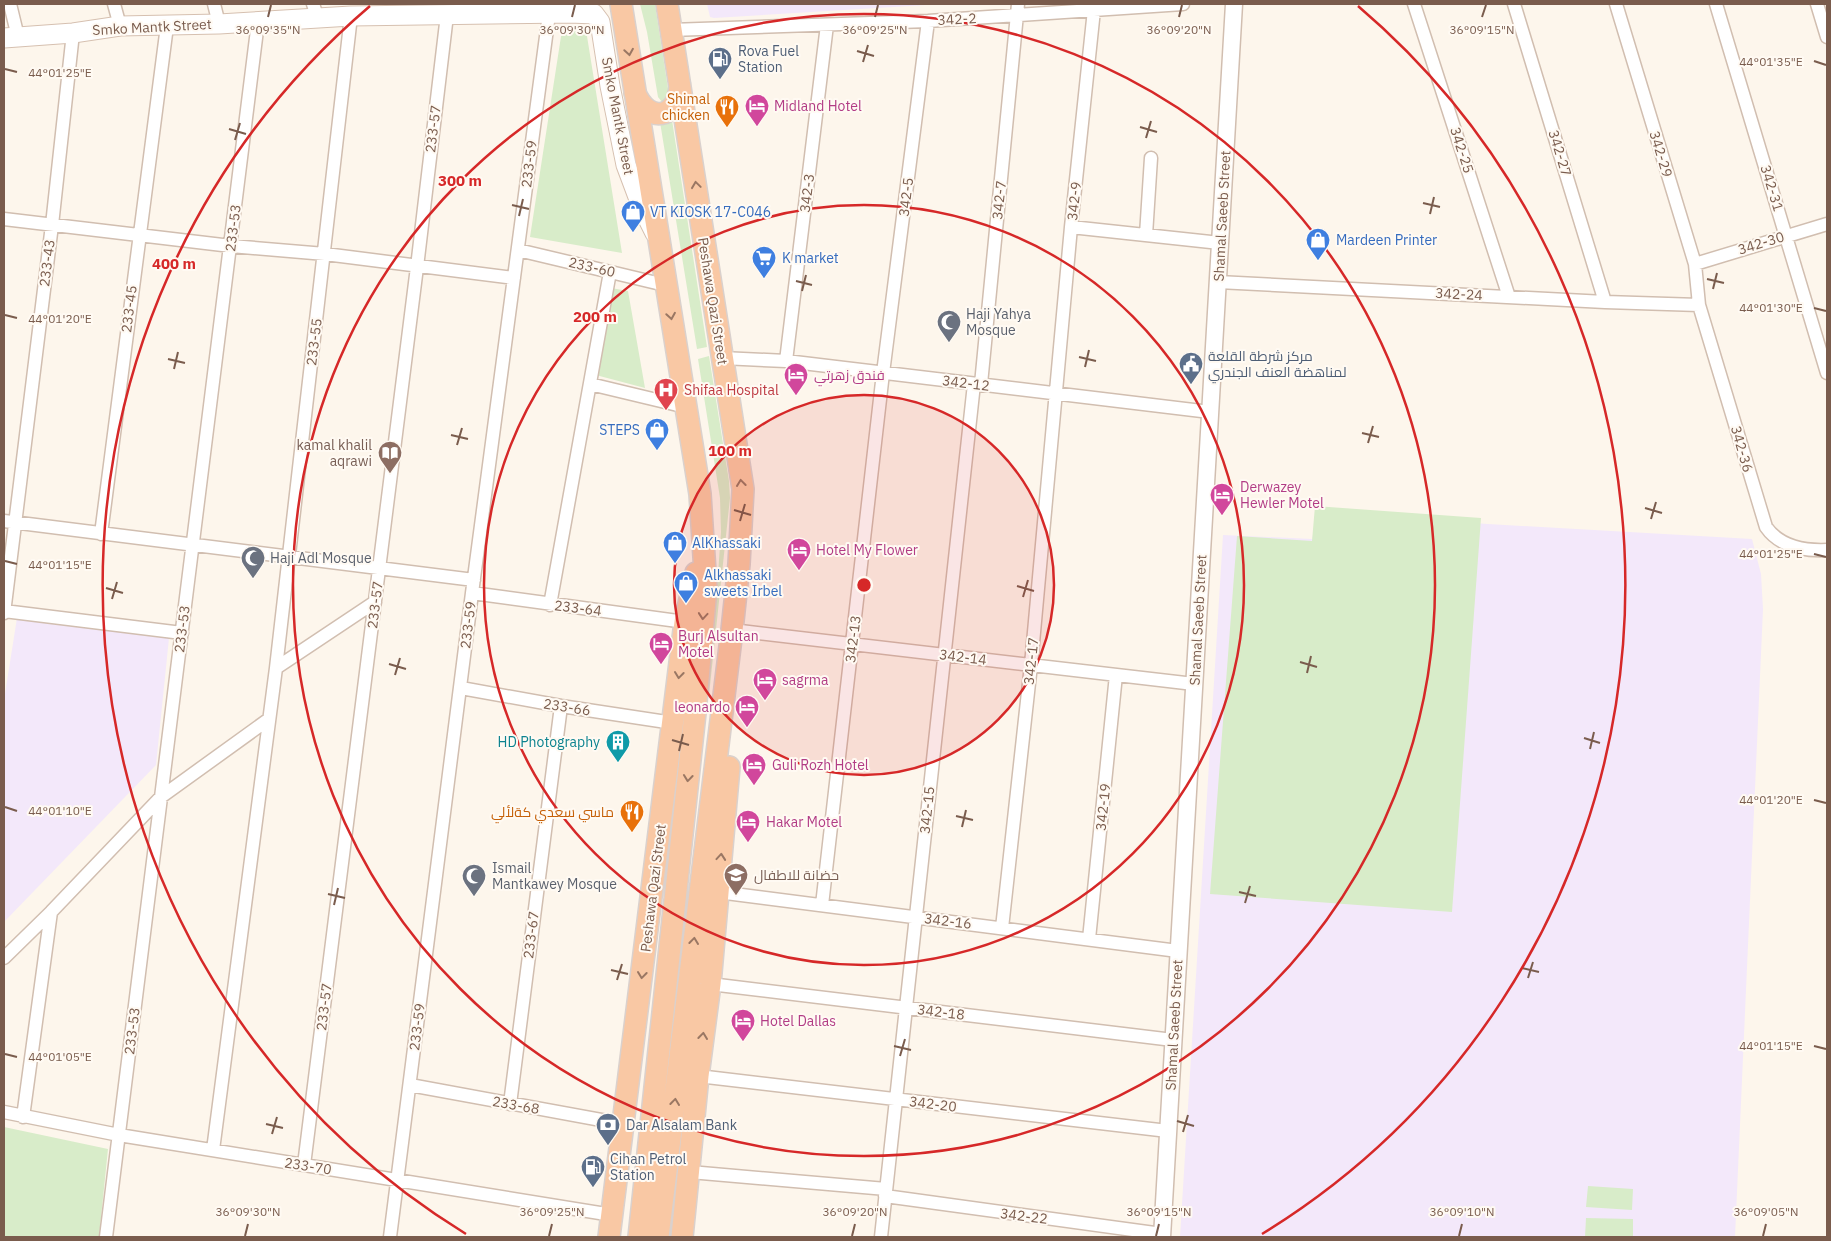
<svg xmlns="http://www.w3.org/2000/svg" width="1831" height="1241" viewBox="0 0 1831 1241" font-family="'IBM Plex Sans',Cairo,sans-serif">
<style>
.education{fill:#f3e8fa}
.green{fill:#d8ecc9}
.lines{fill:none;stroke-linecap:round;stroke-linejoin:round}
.minor-casing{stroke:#d1beb0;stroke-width:15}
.tertiary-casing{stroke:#d1beb0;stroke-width:19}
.secondary-casing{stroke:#d6c0b0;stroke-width:21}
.trunk-casing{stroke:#dad1cd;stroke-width:24}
.minor{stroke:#fff;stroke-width:12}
.tertiary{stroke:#fff;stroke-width:16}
.secondary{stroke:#fff;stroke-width:19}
.trunk{stroke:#f9c8a4;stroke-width:21}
.oneway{stroke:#9a7763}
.ticks{fill:none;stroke:#7a5c4d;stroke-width:2}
.ring{fill:none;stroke:#d62828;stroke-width:2.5}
.labels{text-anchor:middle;stroke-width:4;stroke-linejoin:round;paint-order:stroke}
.street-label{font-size:14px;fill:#7a5c4d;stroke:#fffaf3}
.service-label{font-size:14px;fill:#4e5e75;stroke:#fffaf3;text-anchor:start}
.food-label{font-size:14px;fill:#c56008;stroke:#fffaf3;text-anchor:end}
.hotel-label{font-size:14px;fill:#b23c85;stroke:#fffaf3;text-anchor:start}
.shop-label{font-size:14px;fill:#366cbe;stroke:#fffaf3;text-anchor:start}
.worship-label{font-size:14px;fill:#5b616d;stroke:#fffaf3;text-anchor:start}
.health-label{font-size:14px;fill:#be3a42;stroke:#fffaf3;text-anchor:start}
.education-label{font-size:14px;fill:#785e54;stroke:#fffaf3;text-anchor:end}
.culture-label{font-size:14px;fill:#0d838f;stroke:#fffaf3;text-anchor:end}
.ticks-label{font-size:12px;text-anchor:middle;fill:#7a5c4d;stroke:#fffaf3;stroke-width:4;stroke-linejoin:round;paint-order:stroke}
.centre{fill:#d62828;stroke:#fffaf3;stroke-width:2.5}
.ring-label{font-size:15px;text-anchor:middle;font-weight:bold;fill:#d62828;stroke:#fffaf3;stroke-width:4;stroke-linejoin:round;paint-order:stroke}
</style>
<rect width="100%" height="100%" fill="#fdf6ec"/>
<!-- education -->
<path class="education" d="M707 4H943L714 18 710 17Z
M1319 512 1488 524 1752 539 1761 574 1763 609 1735 1237H1180L1223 535 1312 539Z
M17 618 169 638 156 765 4 922V700Z"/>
<!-- green -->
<path class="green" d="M640 4H655L669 95 662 102 658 97 647 32Z
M562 30H586L622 253 530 237Z
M672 120 707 347 697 349 660 122Z
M611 288 628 291 645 388 592 374Z
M709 356 729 481 730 498 709 695H706L717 588 721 532 720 498 698 359Z
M1315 506 1481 518 1452 912 1210 894 1237 536 1312 541Z
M4 1127 108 1149 99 1237H4Z
M1588 1186 1633 1189 1632 1210 1586 1207Z
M1586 1218 1633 1219V1237H1585Z"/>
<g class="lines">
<defs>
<path id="minor" d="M10 4 18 37
M114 4 120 26
M214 4 219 24
M313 4 318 19
M1414 4 1509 297
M1514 4 1605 302
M1616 4 1695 264 1699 305 1766 527C1780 547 1804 551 1827 550
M1716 4 1827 373
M1817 4 1827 37
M671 30 928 21 1183 4
M4 219 231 246 325 254 514 278
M1071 227 1220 243
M1146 235 1151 158
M518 250 665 285
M1695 264 1827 224
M1218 282 1605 302 1699 305
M722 358 786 361 1210 412
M786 361 827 25
M590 384 686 407
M981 384 1018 4
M4 521 474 580
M101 534 167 26
M472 593 685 622
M550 605 610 272
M4 611 182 633
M4 613 52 225 73 33
M732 630 1194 684
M276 668 375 602
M461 688 561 706 673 723
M718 892 1178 951
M822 905 883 373 928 21
M1002 928 1031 665 1071 227 1094 10
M1089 939 1116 675
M4 958 51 912 161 797 269 719
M710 984 1173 1040
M698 1076 1168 1131
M410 1085 623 1124
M510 1104 561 706
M4 1112 119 1135 612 1215
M23 1117 51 912
M213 1150 276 668 351 16
M304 1165 417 267 447 15
M690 1172 886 1189
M885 1196 1162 1234
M106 1237 258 22
M390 1237 472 593 549 14
M881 1237 974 384"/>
<path id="tertiary" d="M1162 1237 1234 4"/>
<path id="secondary" d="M4 38 73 33 120 26 219 24 351 16 570 13 594 14 600 22 610 86 626 165 641 205 655 233"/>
<path id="trunk" d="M621 4 700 494 706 588 695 713 639 1237
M635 93C648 124 678 119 680 86
M609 1237 685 622 696 573
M658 1237 732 630 739 564 743 489 667 4
M682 1237 698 1076 710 984 729 767"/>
</defs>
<!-- minor casing -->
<use href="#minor" class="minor-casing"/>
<!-- tertiary casing -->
<use href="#tertiary" class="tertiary-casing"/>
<!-- secondary casing -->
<use href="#secondary" class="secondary-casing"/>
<!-- trunk casing -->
<use href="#trunk" class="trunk-casing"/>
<!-- minor -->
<use href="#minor" class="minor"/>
<!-- tertiary -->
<use href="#tertiary" class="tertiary"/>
<!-- secondary -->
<use href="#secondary" class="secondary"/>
<!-- trunk -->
<use href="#trunk" class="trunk"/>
</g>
<!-- one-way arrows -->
<defs><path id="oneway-chevron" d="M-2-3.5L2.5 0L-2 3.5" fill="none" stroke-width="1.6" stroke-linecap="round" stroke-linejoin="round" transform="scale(1.25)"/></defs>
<g class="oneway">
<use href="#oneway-chevron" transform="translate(629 52) rotate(81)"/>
<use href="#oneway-chevron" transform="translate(696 185) rotate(-98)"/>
<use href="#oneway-chevron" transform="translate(671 316) rotate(81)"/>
<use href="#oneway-chevron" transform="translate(741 483) rotate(-97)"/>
<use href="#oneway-chevron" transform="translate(703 616) rotate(95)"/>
<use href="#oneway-chevron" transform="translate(679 675) rotate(97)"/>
<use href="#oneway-chevron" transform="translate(688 778) rotate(96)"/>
<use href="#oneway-chevron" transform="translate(721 857) rotate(-85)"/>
<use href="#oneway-chevron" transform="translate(694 941) rotate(-83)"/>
<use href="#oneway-chevron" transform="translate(642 975) rotate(97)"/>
<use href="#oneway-chevron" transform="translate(703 1036) rotate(-83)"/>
<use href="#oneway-chevron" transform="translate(675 1102) rotate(-83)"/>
</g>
<!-- ticks -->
<path class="ticks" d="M268 17 271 5M572 17 575 5M875 17 878 5M1179 17 1182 5M1482 17 1486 5M857 51 874 56M1814 61 1826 65M863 62 868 45M5 69 17 72M1140 127 1157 132M229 129 246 134M1146 138 1151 121M235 140 240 123M1423 203 1440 207M512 205 529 209M1430 214 1434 197M519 216 523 199M1707 279 1724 283M796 281 812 285M1713 289 1717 273M802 291 806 275M1814 308 1826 311M5 315 17 318M1079 357 1096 361M168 359 185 363M1085 367 1089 350M174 369 178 352M1362 433 1379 437M451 435 468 439M1368 443 1373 426M457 445 462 428M1645 508 1662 513M734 510 751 515M1651 519 1656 502M740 521 745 504M1814 554 1826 557M5 561 17 564M1017 586 1034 591M106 588 123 593M1023 597 1028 580M112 599 117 582M1300 662 1317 667M389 664 406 669M1307 673 1311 656M395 675 400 658M1584 738 1600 743M672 740 689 745M1590 749 1594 732M679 751 683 734M1814 800 1826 803M5 807 17 811M956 816 973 820M962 827 966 810M1239 892 1256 896M328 894 345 898M1245 903 1250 886M334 905 338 888M1522 968 1539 972M611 970 628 974M1528 978 1533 962M617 980 622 964M894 1046 911 1050M1814 1046 1826 1049M5 1054 17 1057M900 1056 905 1039M1177 1121 1194 1126M266 1124 283 1128M1183 1132 1188 1115M272 1134 277 1117M245 1236 248 1224M549 1236 552 1224M852 1236 855 1224M1156 1236 1159 1224M1459 1236 1462 1224M1763 1236 1766 1224"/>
<!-- distance rings -->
<circle cx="864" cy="585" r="190" fill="#d62828" fill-opacity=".12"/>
<g class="ring">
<circle cx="864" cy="585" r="190"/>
<circle cx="864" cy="585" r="380"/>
<circle cx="864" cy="585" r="571"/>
<path d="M466 1234A761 761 0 0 1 370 6M1358 6A761 761 0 0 1 1262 1234"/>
</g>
<!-- icons -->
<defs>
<symbol id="fuel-pin" viewBox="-11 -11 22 30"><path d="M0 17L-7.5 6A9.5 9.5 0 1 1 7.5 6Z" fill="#5c6f8a" stroke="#fffaf3"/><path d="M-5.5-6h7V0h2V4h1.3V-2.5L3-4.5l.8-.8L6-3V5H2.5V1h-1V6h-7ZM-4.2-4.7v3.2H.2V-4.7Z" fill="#fff"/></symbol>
<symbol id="hotel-pin" viewBox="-11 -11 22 30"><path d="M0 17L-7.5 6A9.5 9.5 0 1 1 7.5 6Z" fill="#d1479c" stroke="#fffaf3"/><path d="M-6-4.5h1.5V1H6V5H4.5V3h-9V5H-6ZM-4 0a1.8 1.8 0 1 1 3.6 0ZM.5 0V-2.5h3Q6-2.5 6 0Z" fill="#fff"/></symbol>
<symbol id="restaurant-pin" viewBox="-11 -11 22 30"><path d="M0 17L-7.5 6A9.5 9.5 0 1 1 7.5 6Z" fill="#e8710a" stroke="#fffaf3"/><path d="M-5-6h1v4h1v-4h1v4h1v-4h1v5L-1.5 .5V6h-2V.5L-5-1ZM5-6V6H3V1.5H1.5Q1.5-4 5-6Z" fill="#fff"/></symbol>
<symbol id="shop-pin" viewBox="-11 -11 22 30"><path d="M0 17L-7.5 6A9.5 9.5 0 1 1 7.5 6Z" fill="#3f7fe0" stroke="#fffaf3"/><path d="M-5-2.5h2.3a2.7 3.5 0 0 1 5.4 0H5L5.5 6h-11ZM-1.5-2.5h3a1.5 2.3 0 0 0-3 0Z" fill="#fff"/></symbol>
<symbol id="supermarket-pin" viewBox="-11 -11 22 30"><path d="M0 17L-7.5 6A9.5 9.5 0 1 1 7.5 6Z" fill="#3f7fe0" stroke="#fffaf3"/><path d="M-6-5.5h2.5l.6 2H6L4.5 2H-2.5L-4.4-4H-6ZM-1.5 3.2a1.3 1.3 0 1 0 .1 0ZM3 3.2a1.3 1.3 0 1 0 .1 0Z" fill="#fff"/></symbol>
<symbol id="mosque-pin" viewBox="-11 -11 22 30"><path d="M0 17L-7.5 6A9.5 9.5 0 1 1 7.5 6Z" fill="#6b7280" stroke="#fffaf3"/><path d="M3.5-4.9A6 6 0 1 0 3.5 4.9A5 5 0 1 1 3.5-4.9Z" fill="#fff"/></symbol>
<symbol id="civic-pin" viewBox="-11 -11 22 30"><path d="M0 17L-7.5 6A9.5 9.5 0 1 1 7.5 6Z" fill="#5c6f8a" stroke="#fffaf3"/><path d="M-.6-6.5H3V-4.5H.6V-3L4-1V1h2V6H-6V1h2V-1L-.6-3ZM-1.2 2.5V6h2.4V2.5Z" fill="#fff"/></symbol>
<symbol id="hospital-pin" viewBox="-11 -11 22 30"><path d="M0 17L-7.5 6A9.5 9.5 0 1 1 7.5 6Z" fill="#e0444e" stroke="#fffaf3"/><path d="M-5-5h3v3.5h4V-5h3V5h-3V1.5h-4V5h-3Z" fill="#fff"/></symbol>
<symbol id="library-pin" viewBox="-11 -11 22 30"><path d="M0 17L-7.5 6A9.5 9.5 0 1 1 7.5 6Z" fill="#8d6e63" stroke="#fffaf3"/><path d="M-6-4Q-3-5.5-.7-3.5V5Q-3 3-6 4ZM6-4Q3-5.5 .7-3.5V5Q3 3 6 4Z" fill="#fff"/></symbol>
<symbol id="building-pin" viewBox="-11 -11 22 30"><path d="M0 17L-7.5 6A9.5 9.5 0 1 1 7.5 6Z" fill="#0f9aa8" stroke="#fffaf3"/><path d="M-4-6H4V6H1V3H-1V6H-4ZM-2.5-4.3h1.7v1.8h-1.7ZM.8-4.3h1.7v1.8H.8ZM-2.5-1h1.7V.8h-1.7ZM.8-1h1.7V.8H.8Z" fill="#fff"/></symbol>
<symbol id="school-pin" viewBox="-11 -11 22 30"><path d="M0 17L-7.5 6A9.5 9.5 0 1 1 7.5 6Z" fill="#8d6e63" stroke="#fffaf3"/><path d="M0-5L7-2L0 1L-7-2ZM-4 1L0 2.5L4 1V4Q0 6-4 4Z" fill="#fff"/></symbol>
<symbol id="bank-pin" viewBox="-11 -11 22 30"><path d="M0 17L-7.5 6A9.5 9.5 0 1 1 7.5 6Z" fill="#5c6f8a" stroke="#fffaf3"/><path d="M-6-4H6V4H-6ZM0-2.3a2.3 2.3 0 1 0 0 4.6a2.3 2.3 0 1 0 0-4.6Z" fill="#fff"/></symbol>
</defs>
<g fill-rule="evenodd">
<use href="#fuel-pin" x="706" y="45" width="28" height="38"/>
<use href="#hotel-pin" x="743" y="92" width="28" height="38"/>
<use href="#restaurant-pin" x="713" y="93" width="28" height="38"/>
<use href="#shop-pin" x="619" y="198" width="28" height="38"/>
<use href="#shop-pin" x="1304" y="226" width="28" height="38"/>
<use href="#supermarket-pin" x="750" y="244" width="28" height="38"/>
<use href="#mosque-pin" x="935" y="308" width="28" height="38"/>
<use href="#civic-pin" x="1177" y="350" width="28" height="38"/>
<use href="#hotel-pin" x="782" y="361" width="28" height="38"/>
<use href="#hospital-pin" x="652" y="376" width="28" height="38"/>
<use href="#shop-pin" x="643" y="416" width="28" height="38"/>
<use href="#library-pin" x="376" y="439" width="28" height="38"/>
<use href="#hotel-pin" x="1208" y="481" width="28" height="38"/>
<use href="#shop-pin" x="661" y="529" width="28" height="38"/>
<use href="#hotel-pin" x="785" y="536" width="28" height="38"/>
<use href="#mosque-pin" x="239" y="544" width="28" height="38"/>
<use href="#shop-pin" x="672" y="569" width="28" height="38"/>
<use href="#hotel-pin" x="647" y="630" width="28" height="38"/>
<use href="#hotel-pin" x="751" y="666" width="28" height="38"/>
<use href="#hotel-pin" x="733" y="693" width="28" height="38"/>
<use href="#building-pin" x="604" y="728" width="28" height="38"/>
<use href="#hotel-pin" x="740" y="751" width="28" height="38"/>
<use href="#restaurant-pin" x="618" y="798" width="28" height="38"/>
<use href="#hotel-pin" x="734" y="808" width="28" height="38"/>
<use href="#school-pin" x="722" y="861" width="28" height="38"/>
<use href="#mosque-pin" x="460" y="862" width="28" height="38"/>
<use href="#hotel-pin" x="729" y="1007" width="28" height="38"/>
<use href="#bank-pin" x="594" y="1111" width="28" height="38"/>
<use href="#fuel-pin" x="579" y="1153" width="28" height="38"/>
</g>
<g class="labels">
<!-- street labels -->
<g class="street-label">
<text transform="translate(957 19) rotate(-3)" y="5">342-2</text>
<text transform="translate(152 27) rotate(-3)" y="5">Smko Mantk Street</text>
<text transform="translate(618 116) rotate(79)" y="5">Smko Mantk Street</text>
<text transform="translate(433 129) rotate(-83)" y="5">233-57</text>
<text transform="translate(1462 150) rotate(72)" y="5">342-25</text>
<text transform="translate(1560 153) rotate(73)" y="5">342-27</text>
<text transform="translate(1661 154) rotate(73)" y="5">342-29</text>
<text transform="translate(529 164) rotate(-83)" y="5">233-59</text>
<text transform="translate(1772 188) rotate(73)" y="5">342-31</text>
<text transform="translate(807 193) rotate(-83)" y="5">342-3</text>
<text transform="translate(906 197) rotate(-83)" y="5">342-5</text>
<text transform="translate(999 200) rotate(-84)" y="5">342-7</text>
<text transform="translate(1074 201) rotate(-84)" y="5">342-9</text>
<text transform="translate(1222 216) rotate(-87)" y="5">Shamal Saeeb Street</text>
<text transform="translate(233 228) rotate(-83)" y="5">233-53</text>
<text transform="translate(1761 243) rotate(-17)" y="5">342-30</text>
<text transform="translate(47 263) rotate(-83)" y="5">233-43</text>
<text transform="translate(592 267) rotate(13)" y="5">233-60</text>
<text transform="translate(1459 294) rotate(3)" y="5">342-24</text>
<text transform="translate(713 301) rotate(81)" y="5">Peshawa Qazi Street</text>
<text transform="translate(129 309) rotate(-83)" y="5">233-45</text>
<text transform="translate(314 342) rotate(-83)" y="5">233-55</text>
<text transform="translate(966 383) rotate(7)" y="5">342-12</text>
<text transform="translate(1742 449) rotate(74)" y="5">342-36</text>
<text transform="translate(375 605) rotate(-83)" y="5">233-57</text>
<text transform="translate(578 608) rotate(7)" y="5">233-64</text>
<text transform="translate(1198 620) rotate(-87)" y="5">Shamal Saeeb Street</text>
<text transform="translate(468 625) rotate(-83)" y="5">233-59</text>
<text transform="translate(182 629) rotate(-83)" y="5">233-53</text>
<text transform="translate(853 639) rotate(-83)" y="5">342-13</text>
<text transform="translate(963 657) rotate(7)" y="5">342-14</text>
<text transform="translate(1031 661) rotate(-84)" y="5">342-17</text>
<text transform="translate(567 707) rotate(9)" y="5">233-66</text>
<text transform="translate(1103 807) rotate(-84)" y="5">342-19</text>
<text transform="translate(927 810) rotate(-84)" y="5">342-15</text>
<text transform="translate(653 888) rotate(-83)" y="5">Peshawa Qazi Street</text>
<text transform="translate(948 921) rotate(7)" y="5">342-16</text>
<text transform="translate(531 935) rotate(-83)" y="5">233-67</text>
<text transform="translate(324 1007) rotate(-83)" y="5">233-57</text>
<text transform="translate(941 1012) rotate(7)" y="5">342-18</text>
<text transform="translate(1174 1025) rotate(-87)" y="5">Shamal Saeeb Street</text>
<text transform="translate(417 1027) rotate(-83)" y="5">233-59</text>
<text transform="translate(132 1031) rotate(-83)" y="5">233-53</text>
<text transform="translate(933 1104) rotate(7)" y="5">342-20</text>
<text transform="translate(516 1105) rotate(10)" y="5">233-68</text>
<text transform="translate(308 1166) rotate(9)" y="5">233-70</text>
<text transform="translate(1024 1216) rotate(7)" y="5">342-22</text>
</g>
<!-- service labels -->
<g class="service-label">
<text x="738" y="56">Rova Fuel<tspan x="738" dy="16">Station</tspan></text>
<text x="1208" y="361">مركز شرطة القلعة<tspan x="1208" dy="16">لمناهضة العنف الجندري</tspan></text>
<text x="626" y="1130">Dar Alsalam Bank</text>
<text x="610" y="1164">Cihan Petrol<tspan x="610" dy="16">Station</tspan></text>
</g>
<!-- food labels -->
<g class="food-label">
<text x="710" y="104">Shimal<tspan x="710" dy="16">chicken</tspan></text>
<text x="614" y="817">ماسي سعدي كةلألي</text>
</g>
<!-- hotel labels -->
<g class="hotel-label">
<text x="774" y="111">Midland Hotel</text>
<text x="814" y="380">فندق زهرتي</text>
<text x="1240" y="492">Derwazey<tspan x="1240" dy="16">Hewler Motel</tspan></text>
<text x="816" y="555">Hotel My Flower</text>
<text x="678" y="641">Burj Alsultan<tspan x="678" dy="16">Motel</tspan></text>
<text x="782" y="685">sagrma</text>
<text x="730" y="712" text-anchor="end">leonardo</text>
<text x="772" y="770">Guli Rozh Hotel</text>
<text x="766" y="827">Hakar Motel</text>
<text x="760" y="1026">Hotel Dallas</text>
</g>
<!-- shop labels -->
<g class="shop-label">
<text x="650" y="217">VT KIOSK 17-C046</text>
<text x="1336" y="245">Mardeen Printer</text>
<text x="782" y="263">K market</text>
<text x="640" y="435" text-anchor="end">STEPS</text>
<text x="692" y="548">AlKhassaki</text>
<text x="704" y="580">Alkhassaki<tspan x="704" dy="16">sweets Irbel</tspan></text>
</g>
<!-- worship labels -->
<g class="worship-label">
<text x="966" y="319">Haji Yahya<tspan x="966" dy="16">Mosque</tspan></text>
<text x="270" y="563">Haji Adl Mosque</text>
<text x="492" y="873">Ismail<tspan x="492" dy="16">Mantkawey Mosque</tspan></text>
</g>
<!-- health labels -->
<g class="health-label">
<text x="684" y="395">Shifaa Hospital</text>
</g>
<!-- education labels -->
<g class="education-label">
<text x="372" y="450">kamal khalil<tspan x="372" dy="16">aqrawi</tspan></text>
<text x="754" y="880" text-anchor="start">حضانة للاطفال</text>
</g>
<!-- culture labels -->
<g class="culture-label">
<text x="600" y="747">HD Photography</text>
</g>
</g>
<g class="ticks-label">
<text x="268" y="34">36°09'35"N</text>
<text x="572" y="34">36°09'30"N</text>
<text x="875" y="34">36°09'25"N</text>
<text x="1179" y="34">36°09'20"N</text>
<text x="1482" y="34">36°09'15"N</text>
<text x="1771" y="66">44°01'35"E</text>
<text x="60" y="77">44°01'25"E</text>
<text x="1771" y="312">44°01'30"E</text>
<text x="60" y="323">44°01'20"E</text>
<text x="1771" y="558">44°01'25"E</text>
<text x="60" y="569">44°01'15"E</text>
<text x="1771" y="804">44°01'20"E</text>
<text x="60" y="815">44°01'10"E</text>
<text x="1771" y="1050">44°01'15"E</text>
<text x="60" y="1061">44°01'05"E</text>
<text x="248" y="1216">36°09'30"N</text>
<text x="552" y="1216">36°09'25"N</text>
<text x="855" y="1216">36°09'20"N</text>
<text x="1159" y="1216">36°09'15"N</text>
<text x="1462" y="1216">36°09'10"N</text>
<text x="1766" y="1216">36°09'05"N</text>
</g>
<circle cx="864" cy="585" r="8" class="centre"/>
<g class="ring-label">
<text x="460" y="186">300 m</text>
<text x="174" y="269">400 m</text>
<text x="595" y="322">200 m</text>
<text x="730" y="456">100 m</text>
</g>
<!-- border -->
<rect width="1831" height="1241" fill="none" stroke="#7a5c4d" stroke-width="10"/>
</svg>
